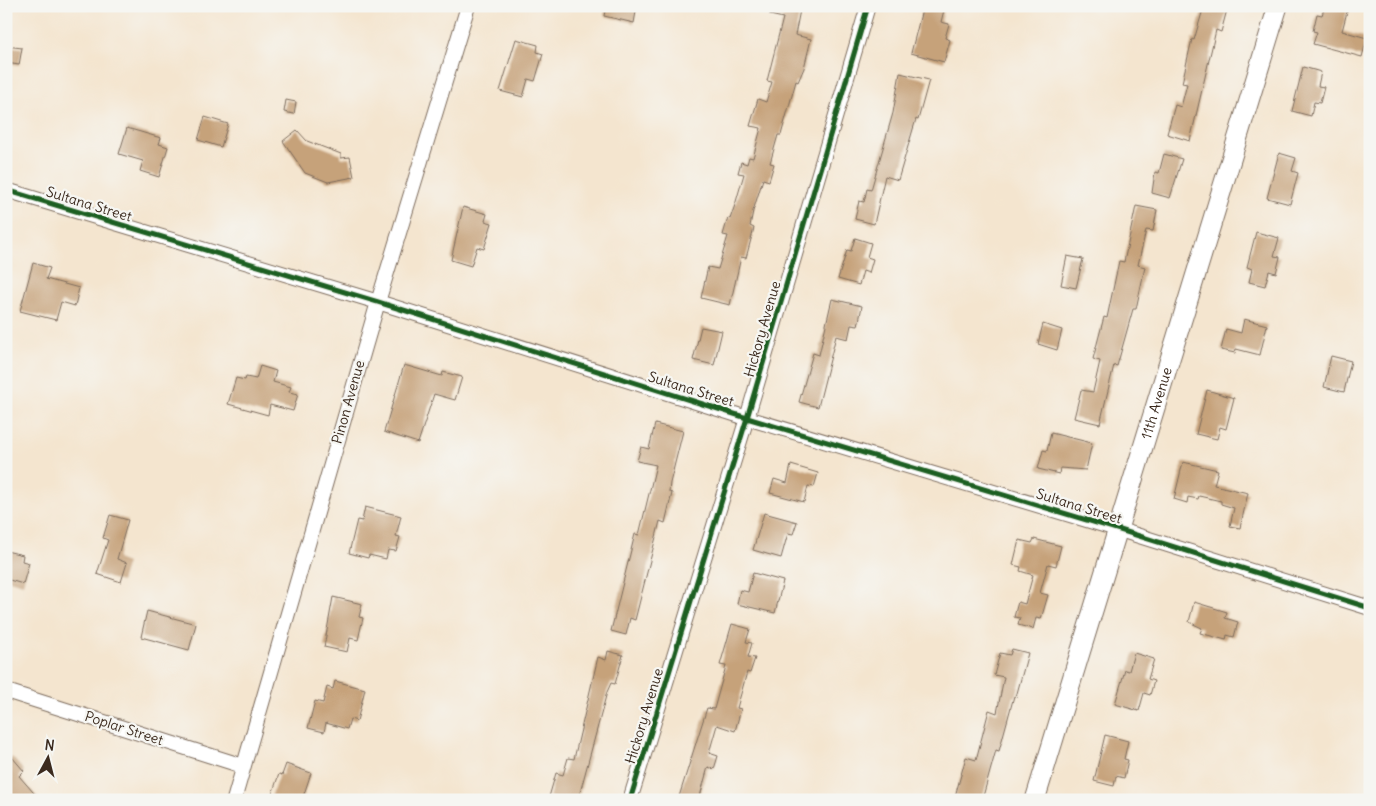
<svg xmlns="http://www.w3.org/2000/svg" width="1376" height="806" viewBox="0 0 1376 806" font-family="Delius,sans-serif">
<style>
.building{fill:#c6a27a}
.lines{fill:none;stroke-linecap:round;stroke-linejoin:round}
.street-casing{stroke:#7c6b5c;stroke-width:16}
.secondary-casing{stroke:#7c6b5c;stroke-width:21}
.street{stroke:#fff;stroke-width:14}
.secondary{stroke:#fff;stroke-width:19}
.cycleway-casing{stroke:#f6f6f2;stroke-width:8}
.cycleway{stroke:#1b5e20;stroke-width:5}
.labels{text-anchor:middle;stroke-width:4.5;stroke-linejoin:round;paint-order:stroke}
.street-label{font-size:14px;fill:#3b2a1e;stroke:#f6f6f2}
</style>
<rect width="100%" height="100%" fill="#f6f6f2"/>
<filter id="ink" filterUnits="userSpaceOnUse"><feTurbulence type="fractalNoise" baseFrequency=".02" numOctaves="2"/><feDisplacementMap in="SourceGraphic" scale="10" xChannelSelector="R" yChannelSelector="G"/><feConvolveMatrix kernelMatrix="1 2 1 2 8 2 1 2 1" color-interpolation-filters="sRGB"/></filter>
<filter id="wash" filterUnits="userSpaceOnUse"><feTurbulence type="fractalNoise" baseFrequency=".0096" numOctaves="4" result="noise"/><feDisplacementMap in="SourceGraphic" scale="20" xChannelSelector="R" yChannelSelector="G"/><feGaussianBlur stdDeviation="1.12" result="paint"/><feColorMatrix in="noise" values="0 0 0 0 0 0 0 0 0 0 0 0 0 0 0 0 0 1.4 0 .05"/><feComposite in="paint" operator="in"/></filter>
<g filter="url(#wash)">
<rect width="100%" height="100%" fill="#f4e5cf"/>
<g id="blocks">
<!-- building -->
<path class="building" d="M606 6H637L634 23 604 16Z
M772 6H798V9L800 10 795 35 811 39 804 68 798 82 796 81 781 135H778L770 163 774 164 769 181 763 179 753 211 750 226 754 228 746 258 741 257 730 305 701 298 708 267 718 269 728 236 723 235 728 218 730 219 735 205 744 174 738 173 741 162 747 164 749 157 753 158 761 128 750 126 758 99 766 102 772 82 767 81 783 18 770 15Z
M923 6H945L941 22 949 24 945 38 950 40 944 62 911 53Z
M1204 6H1228L1221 32 1216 30 1190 141 1167 134 1175 105 1181 107 1187 84 1182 83 1192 39 1194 40Z
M1325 6 1348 8 1342 31 1367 38 1362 57 1313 44 1317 32 1313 31 1317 14 1322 15Z
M516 39 538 45 537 52 543 54 535 81 528 79 523 97 500 91Z
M6 46 22 48 19 65 6 63Z
M1303 67 1321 72 1318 86 1324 87 1320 103 1314 102 1311 116 1292 111Z
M900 73 929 80 918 120 916 119 898 180 885 176 874 224 855 219 859 201 864 202 867 189 871 190 893 113Z
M286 100 296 102 294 114 284 112Z
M205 117 228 124 221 147 198 140Z
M127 128 161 138 159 144 168 147 159 177 140 171 143 161 119 154Z
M297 130 307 141 341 154V158L350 157 354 177 328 182 305 173 283 141Z
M1279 153 1296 158 1292 171 1298 173 1290 204 1267 198Z
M1164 154 1182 159 1170 198 1152 193 1155 172 1159 173Z
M1136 206 1157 210 1153 231 1146 230 1138 265 1145 267 1136 309H1133L1117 366 1114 365 1100 424 1074 418 1081 390 1093 392 1100 361 1093 359 1104 317 1107 318 1119 261 1124 262Z
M463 207 487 214 485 221 492 223 484 249 477 247 471 266 451 260Z
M1256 232 1279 238 1274 256 1280 257 1276 273 1269 271 1265 286 1249 282 1252 269 1247 267Z
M855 238 871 243 867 257 873 259 869 273 863 271 859 285 838 279 847 250 851 251Z
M1067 256 1083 259 1076 288 1061 285Z
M33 263 50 268 46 279 79 288 75 306 61 302 56 320 20 311Z
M832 299 862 306 858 326 851 325 848 339 836 336 818 407 799 402 813 353 819 355Z
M1244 319 1267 325 1260 355 1236 349 1235 353 1221 350 1226 329 1241 333Z
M1043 324 1062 330 1057 350 1038 344Z
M701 327 722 331 714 365 693 360Z
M1331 356 1351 361 1344 392 1324 387Z
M404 365 442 376 443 372 462 377 455 400 434 394 418 443 384 432Z
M260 366 276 371 273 382 291 387 289 392 298 394 293 411 270 405 268 415 228 404 236 378 245 380 246 377 256 379Z
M1207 390 1234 398 1226 429 1220 427 1217 439 1196 434Z
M655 424 683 431 670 483 669 492 672 493 665 523 660 521 635 620 630 618 626 635 611 631 635 534 639 535 656 465 637 461 641 447 649 449Z
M1051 433 1092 443 1086 470 1060 468 1059 474 1038 469 1043 450 1047 451Z
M1183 462 1218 470 1214 485 1248 493 1240 528 1230 526 1234 508 1221 504V501L1199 496 1198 499 1188 497 1187 503 1174 499Z
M791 465 818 473 814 487 808 486 804 502 770 493 774 479 787 483Z
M365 507 401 516 396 536 400 537 396 551 388 550 386 559 369 555 368 558 349 553 357 520 362 521Z
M764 513 797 522 793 534 788 533 781 558 753 550Z
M110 515 128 520 117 559 127 563 121 582 97 574 108 540 103 538Z
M1034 539 1061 546 1056 566 1048 564 1040 593 1048 595 1041 619 1036 618 1033 629 1018 625 1020 618 1014 617 1018 602 1025 604 1033 575 1020 571 1021 567 1013 565 1019 540 1032 543Z
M6 551 23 555 22 561 29 563 23 584 6 579Z
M753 573 783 581 775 613 737 604 740 590 748 592Z
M333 597 362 604 359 617 363 618 358 640 350 638 347 652 324 647Z
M1194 602 1227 612 1225 618 1238 622 1234 637 1227 635 1226 640 1200 633 1202 628 1189 622Z
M147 611 196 624 189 650 141 637Z
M732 624 750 629 746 642 752 643 748 657 755 658 750 673 747 672 737 708 741 709 735 731 717 725 709 753 718 756 714 769 708 767 699 800H678L707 708 714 709 726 666 720 665Z
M1012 649 1028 653 1016 697 1014 696 999 751 996 750 982 800H954L966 757 976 760 989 710 997 713 1004 677 994 675 1000 653 1010 655Z
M608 651 623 655 615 684 611 683 607 692 578 800H561L549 797 556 773 563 775 568 758 574 759 598 657 606 660Z
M1134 653 1154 659 1148 679 1154 681 1150 695 1144 693 1139 711 1115 704 1125 670 1129 671Z
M335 681 365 689 357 721 350 719 347 729 326 723 324 732 308 728 315 701 323 703 327 687 333 689Z
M1105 735 1128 741 1124 759 1128 760 1124 778 1116 776 1114 786 1094 781Z
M12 757 24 771 19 776 40 800H6V762Z
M286 764 311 773 302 800H270L279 774 282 775Z"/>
</g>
</g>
<g filter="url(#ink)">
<use href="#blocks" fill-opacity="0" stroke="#7c6b5c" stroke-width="1"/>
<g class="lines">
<defs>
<path id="street" d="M6 190 378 302 747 418 1120 530 1370 608
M6 691 243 766
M234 800 378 302 468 6
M630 800 747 418 868 6"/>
<g id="secondary">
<path id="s1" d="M1035 800 1278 6"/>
</g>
</defs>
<!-- street casing -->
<use href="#street" class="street-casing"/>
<!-- secondary casing -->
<use href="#secondary" class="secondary-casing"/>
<!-- street -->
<use href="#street" class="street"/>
<!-- secondary -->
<use href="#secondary" class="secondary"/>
<defs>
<path id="cycleway" d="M6 190 378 302 747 418 1120 530 1370 608
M630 800 747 418 868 6"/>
</defs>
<!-- cycleway casing -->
<use href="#cycleway" class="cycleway-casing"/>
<!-- cycleway -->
<use href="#cycleway" class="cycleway"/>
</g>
</g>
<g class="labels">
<!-- street labels -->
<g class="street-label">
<text transform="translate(89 204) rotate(17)" y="5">Sultana Street</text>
<text transform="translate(762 329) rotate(-74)" y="5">Hickory Avenue</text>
<text transform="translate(691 389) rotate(17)" y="5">Sultana Street</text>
<text transform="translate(348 402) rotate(-74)" y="5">Pinon Avenue</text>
<text dy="5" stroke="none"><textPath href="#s1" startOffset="415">11th Avenue</textPath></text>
<text transform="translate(1079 506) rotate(17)" y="5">Sultana Street</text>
<text transform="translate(644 716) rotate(-73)" y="5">Hickory Avenue</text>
<text transform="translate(124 728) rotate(18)" y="5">Poplar Street</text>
</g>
</g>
<!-- margin -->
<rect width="1376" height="806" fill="none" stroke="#f6f6f2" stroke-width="25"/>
<!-- north arrow -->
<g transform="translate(48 758) rotate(7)" stroke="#f6f6f2" stroke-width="4" paint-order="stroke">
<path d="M0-4L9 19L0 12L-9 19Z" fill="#3b2a1e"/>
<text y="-8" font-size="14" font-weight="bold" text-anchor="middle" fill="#3b2a1e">N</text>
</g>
</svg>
